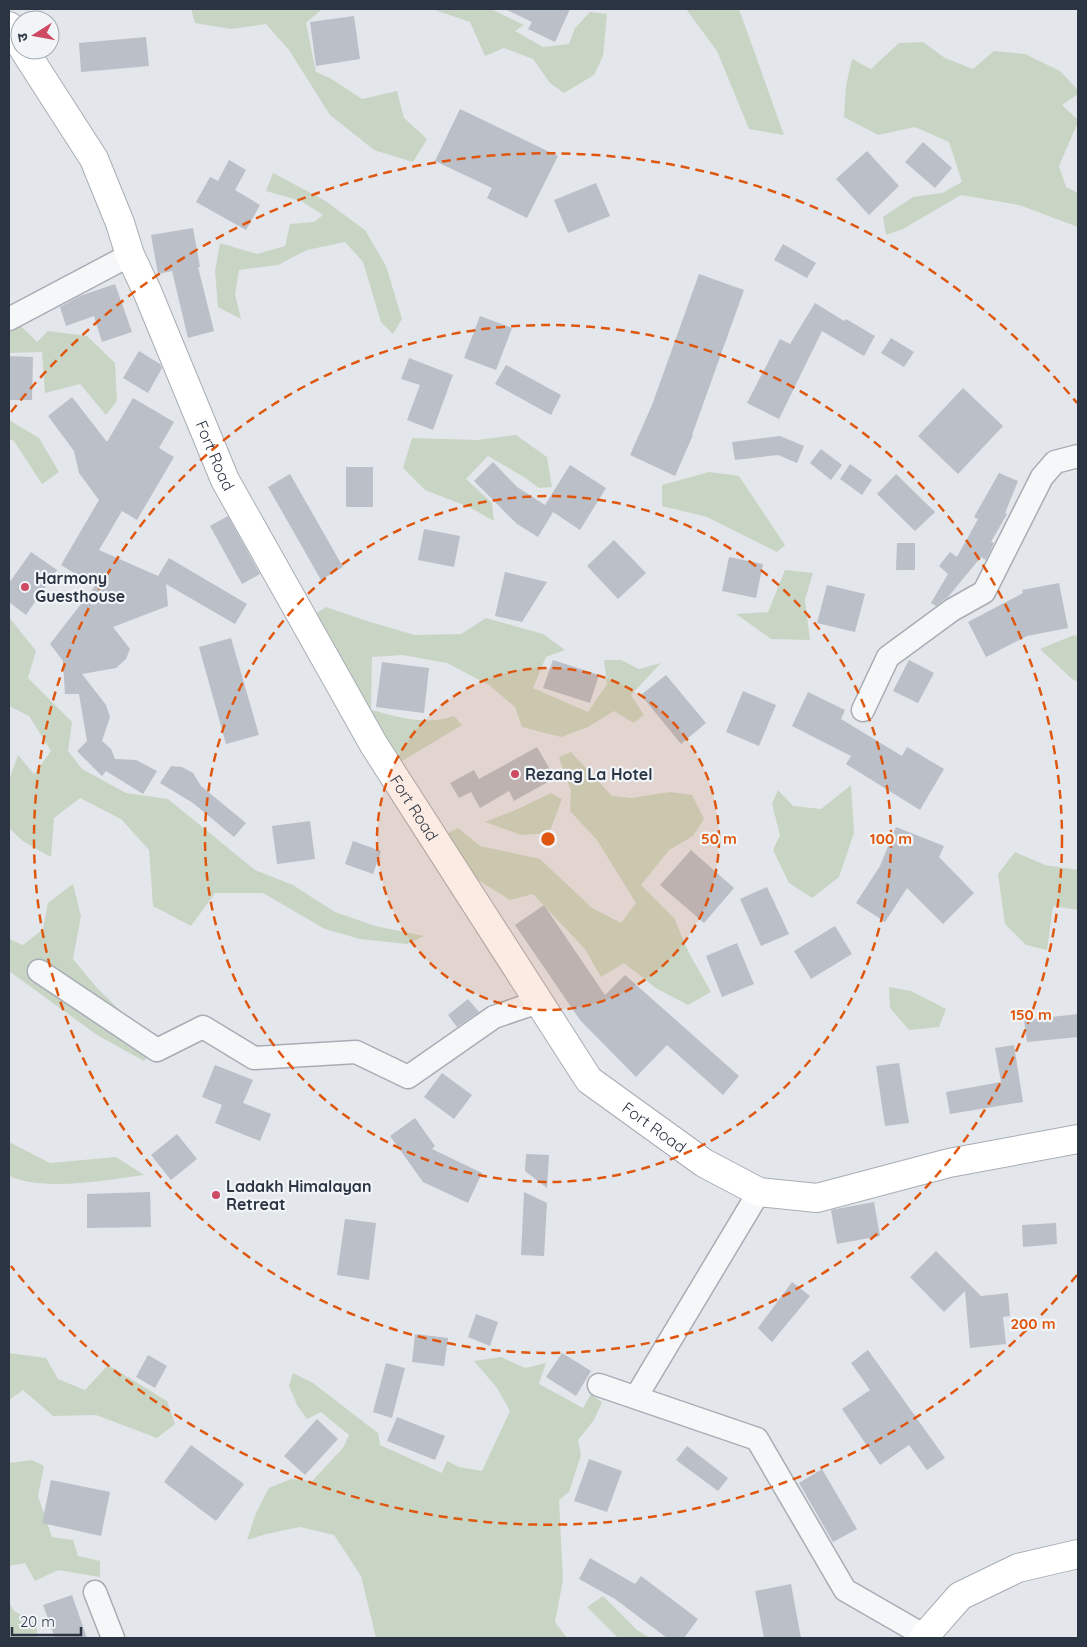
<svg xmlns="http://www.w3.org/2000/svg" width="1087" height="1647" viewBox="0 0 1087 1647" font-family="Quicksand,'Noto Sans Devanagari',sans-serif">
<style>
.green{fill:#c9d5c4}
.building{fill:#babfc8}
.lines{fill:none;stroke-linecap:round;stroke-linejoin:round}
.street-casing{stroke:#a8adb5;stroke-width:25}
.secondary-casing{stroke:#a8adb5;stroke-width:30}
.street{stroke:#f5f7f9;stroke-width:22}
.secondary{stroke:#fff;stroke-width:28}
.ring{fill:none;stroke:#df570f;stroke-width:2.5;stroke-dasharray:9 6}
.poi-dot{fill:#cd4a62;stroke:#f2f5f8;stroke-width:2}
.labels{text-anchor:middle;stroke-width:4.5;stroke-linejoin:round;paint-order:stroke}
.street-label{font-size:16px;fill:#2b3443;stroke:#f2f5f8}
.poi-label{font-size:16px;font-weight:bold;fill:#2b3443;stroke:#f2f5f8;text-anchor:start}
.centre{fill:#df570f;stroke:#f2f5f8;stroke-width:2.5}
.ring-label{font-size:15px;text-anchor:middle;font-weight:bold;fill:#df570f;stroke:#f2f5f8;stroke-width:4.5;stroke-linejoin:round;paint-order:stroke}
</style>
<rect width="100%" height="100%" fill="#e3e6eb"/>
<!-- green -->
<path class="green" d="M191 9H319L320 11 306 23 316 72 330 78 362 99 397 91 404 118 427 139 413 162 374 150 330 115 289 50 266 24 231 29 195 23Z
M432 9H491L524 25 515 31 543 47 569 44 575 28 590 12 607 14 603 56 594 75 564 93 550 83 533 59 504 48 485 56 470 22Z
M686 9H739L784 135 749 129 717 51Z
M923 42 945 58 973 69 994 51 1025 54 1060 71 1078 90V94L1062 105 1078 120V122L1059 166 1066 187 1078 193V227L1019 205 961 195 903 229 886 235 883 217 913 197 942 193 962 182 949 142 915 127 878 135 844 117 846 86 852 59 871 69 899 43Z
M273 173 324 200 365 230 386 266 402 319 393 334 381 322 363 262 345 242 307 250 278 265 239 270 235 294 241 319 218 307 215 271 220 243 257 254 285 246 290 224 314 222 323 215 301 201 266 191Z
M20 325 37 342 48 331 87 336 115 363 117 401 106 415 80 384 45 393 42 352 9 353V326Z
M9 420 39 438 59 472 42 484 14 441 9 439Z
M516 435 547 457 552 487 539 488 524 477 488 456 466 479 492 503 494 521 469 507 425 490 403 468 412 438 477 440Z
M709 472 739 476 785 545 777 552 707 517 662 506V485Z
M785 570 813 573 805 600 810 640 771 639 736 614 768 612Z
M326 607 367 621 415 635 461 634 486 618 543 634 565 650 546 657 533 688 588 712 607 684 604 660H621L639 669 661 663 631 695 644 715 634 723 614 711 588 727 561 737 522 727 515 707 489 685 447 663 403 655 372 657 371 710C399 717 426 726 454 716L462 725 397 764 312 616Z
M9 617 36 651 28 678 72 722 68 751 82 769 126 793 168 799 255 870 293 885 335 912 375 926 424 936 407 944 360 939 325 929 263 893H215L191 926 153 906 149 850 121 819 80 798 54 818 51 857 24 842 9 828V780L18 755 34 774 51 751 29 716 9 706Z
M1074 635 1078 637V682L1072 679 1040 649Z
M571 752 612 796 632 798 670 792 692 795 704 819 693 836 669 850 641 885 674 918 689 953 711 992 688 1005 656 988 624 963 601 977 585 949 533 894 510 900 470 875 448 833 458 828 480 846 540 859 592 908 621 923 636 903 597 840 570 811 571 791 559 757Z
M851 785 854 833 839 877 812 898 789 883 773 850 780 835 772 804 778 790 793 806 821 809Z
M551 793 562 799 549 833 521 835 485 822 518 809Z
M1015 852 1045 865 1078 870V910L1053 906 1047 950 1026 945 1005 924 998 874Z
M73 884 81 916 73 959 97 988 157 1046 144 1061 97 1035 9 971V939L23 945 43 929 48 903Z
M889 987 911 991 946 1009 939 1027 909 1030 890 1008Z
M9 1142 50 1163 116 1157 144 1175C104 1180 47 1192 9 1176Z
M9 1353 46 1358 58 1379 85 1390 108 1365 167 1401 175 1424 157 1438 96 1415 53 1416 23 1390 9 1400Z
M501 1357 525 1368 546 1363 539 1384 583 1408 591 1394 602 1402 594 1420 578 1440 581 1455 569 1492 559 1500 563 1580 555 1622 567 1638H376L361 1576 334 1535 300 1527 266 1534 247 1540 256 1513 269 1488 291 1479 312 1481 343 1448 349 1435 321 1412 307 1419 297 1405 289 1386 293 1373 313 1383 378 1433 380 1445 442 1473 447 1461 459 1467 482 1471 510 1411 497 1388 474 1361Z
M32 1460 44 1466 38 1496 52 1537 73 1540 78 1556 100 1561V1577L58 1570 35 1581 25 1563 9 1566V1463Z
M603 1596 637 1630 650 1638H618L587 1607Z
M9 1602 14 1611 37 1624V1638H9Z"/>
<!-- building -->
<path class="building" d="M505 9H570L555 42 528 29 532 22Z
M354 16 360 59 316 66 310 22Z
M146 37 149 66 81 72 79 43Z
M460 109 558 156 527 218 487 198 492 188 435 161Z
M923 142 952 168 935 188 905 162Z
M867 151 899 186 869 215 836 179Z
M229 160 246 170 235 190 260 205 246 230 196 202 210 177 218 181Z
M596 183 610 216 568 233 554 200Z
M193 228 200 267H198L214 331 188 338 172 271 158 274 151 235Z
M783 244 816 263 807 278 774 260Z
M699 274 744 290 692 435H693L675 476 630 455 652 405Z
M115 284 132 332 102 342 94 316 66 326 60 307 80 296Z
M815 303 844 321 846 319 875 336 864 356 822 331 779 419 747 403 780 339 790 344Z
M480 316 512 328 496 370 464 358Z
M891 338 914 352 904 367 881 353Z
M139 351 160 364 162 368 148 393 123 378Z
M9 356 33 357 32 400H9Z
M409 358 453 375 433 430 407 420 420 385 401 379Z
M506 365 561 395 551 415 495 384Z
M963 388 1003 426 958 474 918 436Z
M72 397 107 442 133 398 174 422 159 448 174 457 137 520 122 511 99 550 158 576 169 558 247 604 235 624 166 584 168 606 113 627 130 649 126 659 116 668 82 674 106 705 110 717 102 741 111 749 115 759 136 760 157 771 143 794 106 771 102 776 93 767V769L92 766 77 751 87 741 79 694H65L63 661 50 644 95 586 61 565 99 500 79 473 74 451 48 416Z
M780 436 804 446 797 463 778 455 735 460 732 442Z
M821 449 842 465 831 480 810 463Z
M493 462 517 487 545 505 570 465 606 488 580 530 553 512 538 537 517 524 474 481Z
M850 464 872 480 862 495 840 479Z
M346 467H373V507H346Z
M999 473 1018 481 1005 513 1007 514 991 542 994 543 986 560 981 557 948 597 936 606 931 603 948 574 939 566 950 552 957 557 978 519 974 517Z
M290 474 343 567 321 580 268 487Z
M896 474 935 512 915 531 877 494Z
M228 516 260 574 242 584 210 526Z
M424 529 460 536 454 567 418 560Z
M614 540 646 573 618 599 587 566Z
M897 543H915V570H896Z
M31 552 57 570 26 615 9 602V583Z
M729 557 763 564 756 598 722 591Z
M505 572 547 582 522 622 495 616Z
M1059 583 1068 628 1027 636 986 657 968 622 1023 593 1022 590Z
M827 585 865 594 855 632 817 623Z
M231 638 259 735 226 744 199 647Z
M553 660 599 675 590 703 543 688Z
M909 660 934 673 918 703 893 691Z
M382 662 429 668 424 713 376 707Z
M666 675 706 723 681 744 641 695Z
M743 691 776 705 759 746 726 732Z
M808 692 845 710 841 719 902 756 907 747 944 769 920 810 846 764 851 756 792 726Z
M537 747 555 778 514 801 509 791 480 808 471 792 459 798 450 783 474 770 479 779Z
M171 766 182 767 193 773 201 786 246 823 234 837 193 803 160 783Z
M310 821 315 859 277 864 272 826Z
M896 827 944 846 939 857 974 893 943 924 907 888 885 922 856 903 880 866Z
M353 841 381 851 373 874 345 864Z
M691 850 734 888 704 923 660 885Z
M767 887 789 934 761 946 740 899Z
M544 905 605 995 625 975 739 1076 723 1095 667 1045 636 1077 580 1020 515 925Z
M835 926 852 954 811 979 794 951Z
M737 943 754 984 722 997 706 956Z
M468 999 479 1012 457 1027 448 1015Z
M1078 1014V1037L1027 1042 1024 1020Z
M1014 1045 1023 1102 950 1114 946 1092 1001 1082 995 1048Z
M899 1063 909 1123 885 1126 876 1066Z
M215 1065 253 1080 243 1103 271 1114 260 1141 215 1123 222 1105 202 1097Z
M442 1073 472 1095 454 1119 424 1097Z
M415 1118 435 1146 432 1149 482 1173 468 1203 423 1182 390 1136Z
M177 1134 197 1159 171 1180 151 1155Z
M526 1154 549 1155 547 1188 525 1171Z
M150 1192 151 1227 87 1228V1194Z
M524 1192 547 1203 544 1256 521 1255Z
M874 1202 880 1236 837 1244 831 1210Z
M345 1219 376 1223 369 1280 337 1275Z
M1056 1223 1057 1244 1023 1247 1022 1225Z
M936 1251 981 1296 1008 1293 1010 1316 1003 1317 1006 1344 970 1348 965 1291 944 1312 910 1277Z
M792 1282 810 1296 772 1342 758 1328Z
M476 1314 498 1322 490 1346 468 1337Z
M415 1334 448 1338 444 1366 412 1362Z
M868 1350 945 1458 927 1470 909 1445 880 1465 842 1409 870 1390 851 1363Z
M562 1353 591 1371 576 1396 546 1377Z
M148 1355 167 1366 155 1388 136 1377Z
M386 1363 405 1368 392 1418 373 1412Z
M397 1417 445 1436 435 1460 387 1441Z
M317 1419 338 1439 305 1475 284 1456Z
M191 1445 244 1484 216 1521 164 1482Z
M687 1446 728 1478 718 1491 676 1460Z
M589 1459 622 1471 607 1512 574 1501Z
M822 1469 857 1529 833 1542 799 1483Z
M51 1480 110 1492 101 1536 42 1523Z
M590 1558 635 1584 641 1576 698 1619 684 1638H667L615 1599 579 1579Z
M791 1584 801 1638H764L755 1591Z
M72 1595 87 1638H55L43 1605Z"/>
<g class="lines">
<defs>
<path id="street" d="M9 319 130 255
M863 710 888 657 952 610 984 592 1042 477 1055 462 1078 456
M39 971 157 1050 203 1027 254 1058 356 1052 408 1077 494 1017 538 1002
M599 1385 757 1439 845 1590 925 1636
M636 1397 759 1192
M95 1592 113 1638"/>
<g id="secondary">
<path d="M9 26 20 44"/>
<path id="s1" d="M24 50 94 159 120 223 130 255 147 291 225 480 374 745 589 1080 704 1163 759 1192 817 1198 949 1163 1078 1139"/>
<path d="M923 1638 960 1596 1018 1568 1078 1554"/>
</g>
</defs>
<!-- street casing -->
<use href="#street" class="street-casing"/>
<!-- secondary casing -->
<use href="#secondary" class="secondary-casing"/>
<!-- street -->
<use href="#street" class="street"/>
<!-- secondary -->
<use href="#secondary" class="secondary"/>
</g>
<!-- distance rings -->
<circle cx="548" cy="839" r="171" fill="#df570f" fill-opacity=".12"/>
<g class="ring">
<circle cx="548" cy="839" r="171"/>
<circle cx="548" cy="839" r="343"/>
<circle cx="548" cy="839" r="514"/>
<path d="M1077 1275A686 686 0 0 1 11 1266M11 412A686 686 0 0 1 1077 403"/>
</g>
<!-- markers -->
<g class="poi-dot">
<circle cx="25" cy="587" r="5"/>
<circle cx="515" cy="774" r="5"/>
<circle cx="216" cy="1195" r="5"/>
</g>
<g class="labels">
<!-- street labels -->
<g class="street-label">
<text dy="6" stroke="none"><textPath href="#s1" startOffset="450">Fort Road</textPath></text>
<text dy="6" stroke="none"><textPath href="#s1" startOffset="855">Fort Road</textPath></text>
<text dy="6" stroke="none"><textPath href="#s1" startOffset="1259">Fort Road</textPath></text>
</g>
<!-- poi labels -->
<g class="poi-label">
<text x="35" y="584">Harmony<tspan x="35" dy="18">Guesthouse</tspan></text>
<text x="525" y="780">Rezang La Hotel</text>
<text x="226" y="1192">Ladakh Himalayan<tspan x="226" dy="18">Retreat</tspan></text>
</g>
</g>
<circle cx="548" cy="839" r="8" class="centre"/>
<g class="ring-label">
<text x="719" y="844">50 m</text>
<text x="891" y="844">100 m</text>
<text x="1031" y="1020">150 m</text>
<text x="1033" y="1329">200 m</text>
</g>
<!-- border -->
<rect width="1087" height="1647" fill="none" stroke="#2b3443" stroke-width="20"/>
<!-- north arrow -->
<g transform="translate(35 35) rotate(259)"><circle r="24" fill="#f2f5f8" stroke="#a2a8b0"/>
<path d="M0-4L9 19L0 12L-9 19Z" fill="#cd4a62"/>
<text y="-8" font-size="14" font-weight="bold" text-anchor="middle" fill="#2b3443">उ</text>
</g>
<!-- scale -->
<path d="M12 1627v8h69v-8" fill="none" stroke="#2b3443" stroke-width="2.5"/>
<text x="20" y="1627" font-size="15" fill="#2b3443" stroke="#f2f5f8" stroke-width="4" paint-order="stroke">20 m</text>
</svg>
